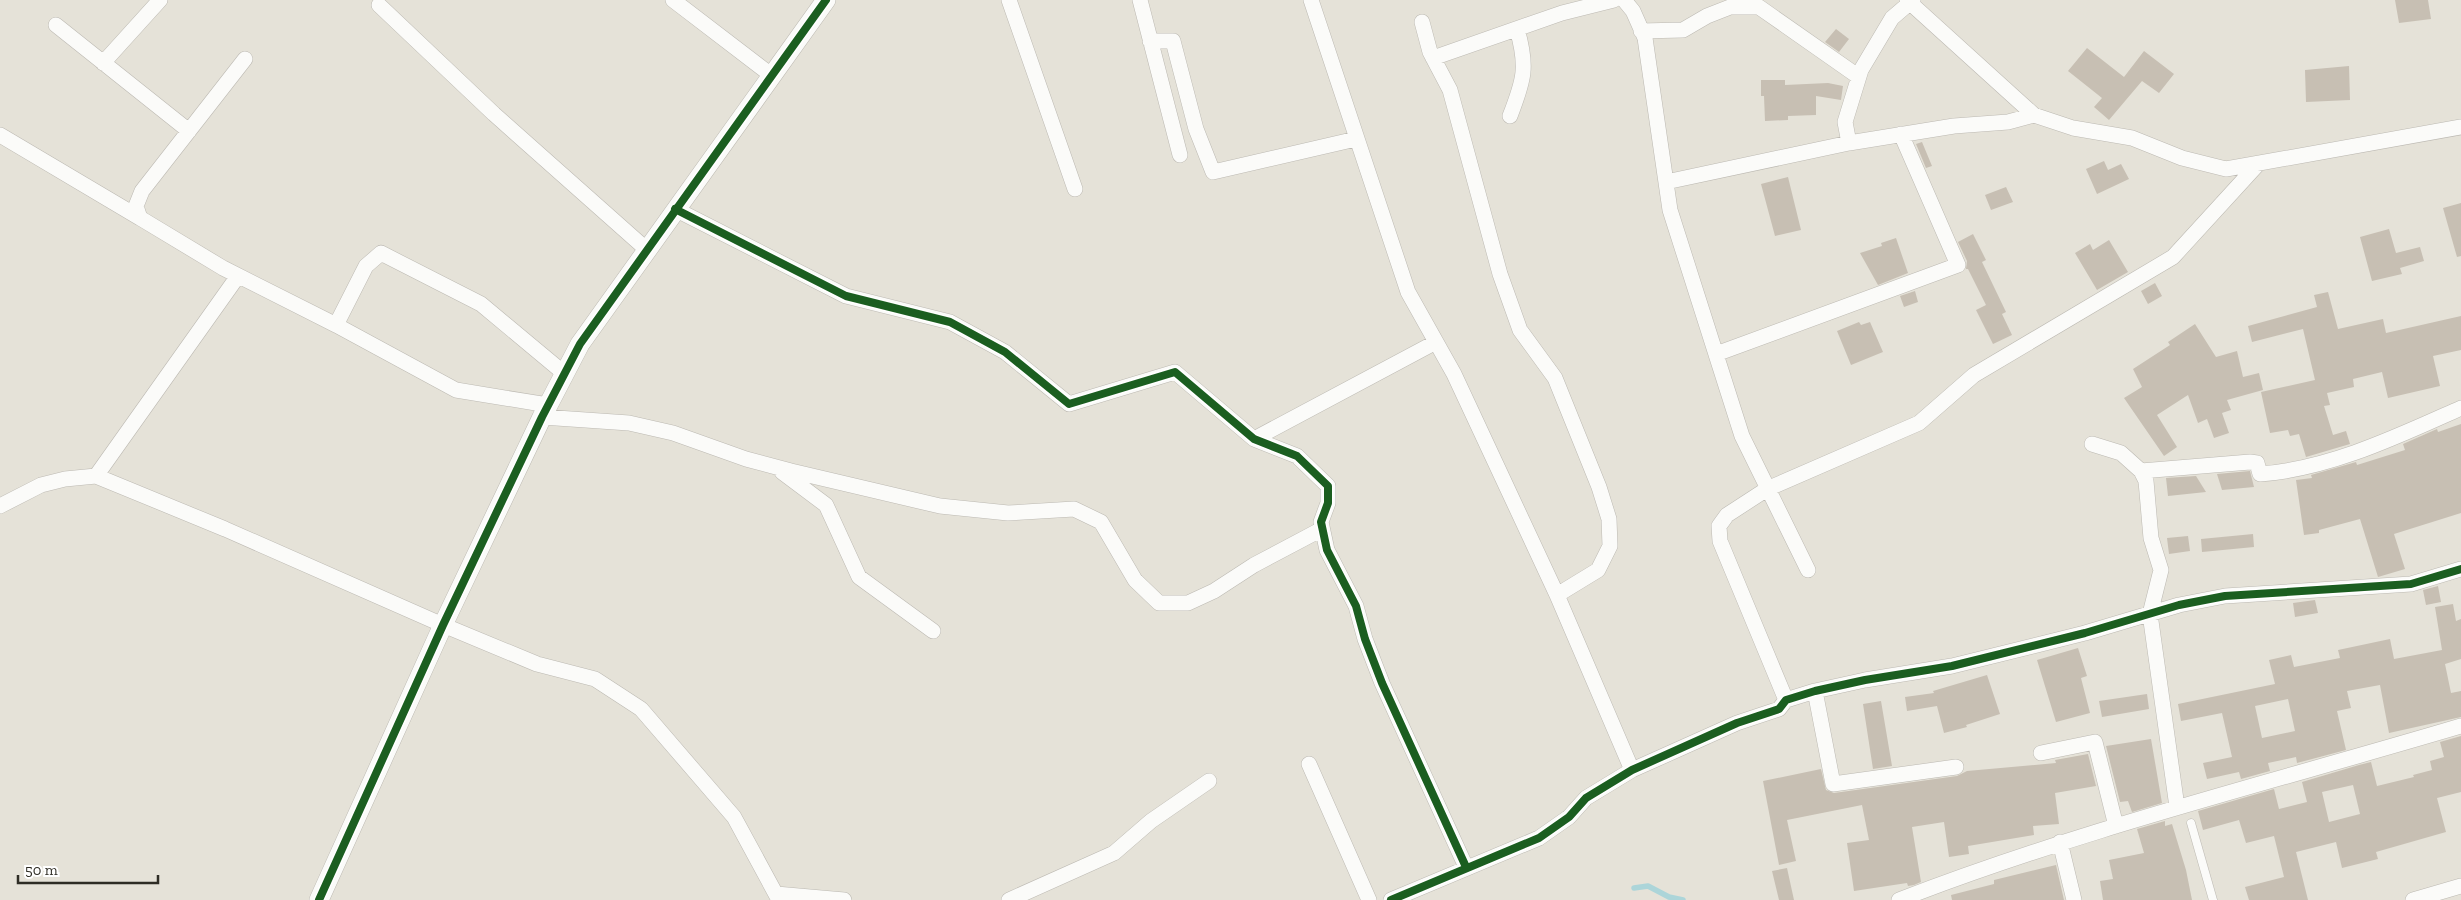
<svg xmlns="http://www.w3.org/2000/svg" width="2461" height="900" viewBox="0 0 2461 900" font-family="'Zilla Slab',serif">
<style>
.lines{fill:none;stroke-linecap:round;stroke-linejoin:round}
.stream{stroke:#acd5d9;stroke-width:5.5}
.building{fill:#c7bfb3;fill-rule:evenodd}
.service-casing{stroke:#bcb9b2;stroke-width:9}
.minor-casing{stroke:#bcb9b2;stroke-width:16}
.tertiary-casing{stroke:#bcb9b2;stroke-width:20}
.service{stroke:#fbfbf9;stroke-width:8}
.minor{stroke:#fbfbf9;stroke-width:15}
.tertiary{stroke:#fbfbf9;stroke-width:19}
.cycleway-casing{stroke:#fff;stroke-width:11}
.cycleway{stroke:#1b5e20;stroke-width:8}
</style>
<rect width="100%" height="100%" fill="#e5e2d8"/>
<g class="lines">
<!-- stream -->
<path class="stream" d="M1634 888 1648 886 1669 897 1683 900"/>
</g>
<!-- building -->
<path class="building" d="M2395 0H2428L2431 19 2399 23Z
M1836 29 1849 39 1839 52 1825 42Z
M2087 48 2124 77 2144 51 2174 74 2159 93 2142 81 2109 120 2094 107 2102 98 2068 71Z
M2349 66 2350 100 2306 102 2305 70Z
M1761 80H1785V85L1828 83 1843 86 1841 100 1816 96V115L1788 116V120L1765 121 1764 96H1761Z
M1922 142 1932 166 1926 168 1916 144Z
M2104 161 2108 170 2121 164 2129 179 2097 194 2086 169Z
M1788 177 1801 230 1775 236 1761 184Z
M2006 187 2013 202 1991 210 1985 195Z
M2461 203V256L2457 257 2443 208Z
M2389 229 2396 253 2420 247 2424 261 2400 268 2402 274 2372 281 2360 237Z
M1973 234 1986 260 1982 262 2006 312 2002 314 2012 335 1993 344 1976 310 1986 305 1968 269H1966L1967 261 1958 242Z
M1896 238 1908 273 1878 285 1860 253 1882 246 1881 243Z
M2109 240 2128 272 2097 290 2075 253 2090 244 2093 250Z
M2155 283 2162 296 2148 304 2141 291Z
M1915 291 1918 302 1904 307 1900 296Z
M2328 292 2338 329 2383 319 2386 333 2461 316V350L2433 356 2440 386 2388 398 2382 372 2353 379 2354 387 2327 393 2330 405 2324 406 2333 435 2346 431 2350 444 2306 457 2299 434 2290 436 2288 430 2270 433 2261 392 2315 380 2303 329 2252 342 2248 326 2317 307 2314 295Z
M1859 322 1861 325 1870 322 1883 352 1851 365 1837 331Z
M2195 324 2216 357 2237 351 2243 377 2259 373 2263 390 2227 400 2231 410 2222 413 2229 433 2214 438 2207 419 2198 423 2188 395 2157 415 2177 447 2164 456 2124 398 2142 387 2133 369 2170 345 2168 342Z
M2461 424V513L2394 534 2405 569 2378 577 2360 519 2319 530V533L2304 535 2296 480 2312 478 2311 475 2356 462 2357 465 2405 450 2403 444 2437 429 2438 432Z
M2250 471 2254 487 2222 490 2217 474Z
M2196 476 2206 492 2168 496 2166 478Z
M2253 534 2254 547 2202 552 2201 539Z
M2188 536 2190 551 2169 554 2167 538Z
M2438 586 2441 602 2426 605 2423 590Z
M2315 600 2318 613 2295 617 2293 603Z
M2453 604 2456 621 2461 619V659L2445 664 2451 693 2461 691V717L2389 733 2380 685 2347 691 2351 708 2337 711 2346 750 2297 763 2296 757 2268 763 2270 771 2241 779 2239 772 2207 779 2203 763 2232 757 2222 713 2181 721 2178 704 2275 684 2269 660 2291 655 2294 667 2340 658 2338 650 2390 639 2394 659 2442 650 2435 607ZM2288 699 2295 731 2262 738 2255 706Z
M2078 648 2087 676 2081 678 2090 713 2056 722 2037 660Z
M1987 675 2000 714 1966 725 1967 727 1944 733 1937 706 1907 711 1905 697 1934 693 1933 691Z
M2147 694 2149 709 2102 717 2099 701Z
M1881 701 1892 766 1873 769 1863 704Z
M2461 736V792L2437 798 2446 832 2376 852 2378 859 2342 868 2336 842 2296 852 2308 900H2249L2245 887 2284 877 2274 836 2246 843 2239 820 2203 830 2198 811 2274 789 2279 809 2307 802 2302 782 2359 765 2371 762 2377 786 2414 777 2413 775 2432 770 2430 761 2444 757 2440 742ZM2353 785 2360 814 2329 822 2322 792Z
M2151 739 2162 803 2132 812 2128 801 2120 802 2106 746Z
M2088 754 2096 786 2055 793 2059 824 2033 826 2034 835 1968 846 1969 854 1949 857 1944 822 1912 827 1921 882 1914 885 1908 886 1907 883 1854 891 1847 843 1869 840 1862 805 1787 820 1796 861 1779 865 1763 781 1821 769 1826 790 1834 793 1957 776 1967 771 2056 763 2055 760Z
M2165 821V826L2172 824 2186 870 2192 900H2103L2100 881 2113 879 2109 860 2144 853 2137 829Z
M2056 865 2064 900H1952L1951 895 1994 884V880Z
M1787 868 1794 900H1779L1772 871Z"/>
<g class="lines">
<defs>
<path id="service" d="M2191 823 2213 900"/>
<path id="minor" d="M673 0 771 75
M1009 0 1075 189
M1140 0 1180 155
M1311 0 1408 292 1454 374 1557 595 1632 770
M1624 0 1633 11 1645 38 1670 210 1742 436 1808 570
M1907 0 2034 115 2073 128 2132 138 2182 158 2226 169 2461 127
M379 5 494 114 646 249
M1422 22 1430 52 1450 90 1500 274 1520 330 1555 378 1599 487 1609 519 1610 546 1598 570 1557 595
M56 25 189 131
M1641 31 1683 30 1707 16 1730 7H1759L1859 77
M1150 41H1173L1196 129 1213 172 1356 139
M1433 58 1562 13 1614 0
M245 59 142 191 136 206 140 218 223 268 336 325 456 390 548 405
M103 63 160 0
M1510 116C1524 80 1528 67 1517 29
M0 135 140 218
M1849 143 1845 122 1861 70 1892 18 1913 0
M1666 182 1849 143 1954 126 2008 122 2034 115
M675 209 846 296 950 322 1005 352 1069 404 1175 372 1254 439 1297 456 1328 486V503L1321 522 1327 550 1356 606 1365 639 1382 683 1466 867
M336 325 366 266 381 253 481 304 565 374
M1716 354 1958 265 1901 134
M542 417 629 423 673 433 746 459 791 471 940 506 1008 513 1074 509 1101 522 1135 580 1159 603H1188L1214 591 1254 565 1322 529
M1254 439 1436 342
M2092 444 2121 453 2141 471 2146 481 2151 538 2161 570 2150 614 2177 807
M2141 471 2250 462 2257 463 2260 474C2330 469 2398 436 2461 408
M782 472 826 505 859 577 933 631
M96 476 238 276
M0 506 41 485 65 479 96 476 225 529 443 625 537 664 595 679 641 709 734 817 779 900
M1815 691 1833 784 1956 767
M1786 700 1720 541 1719 526 1727 515 1767 489 1919 423 1974 375 2173 257 2259 163
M2041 753 2095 742 2116 826
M1309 764 1369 900
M2060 842 2074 900
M776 894 844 900
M1009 900 1114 853 1151 821 1209 781
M1391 900 1539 838 1569 817 1586 798 1632 770 1737 723 1779 709 1786 700 1815 691 1865 680 1952 666 2085 633 2179 605 2225 596 2411 584 2461 569
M1899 900C2082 829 2273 782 2461 726
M2413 900 2461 886"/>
<path id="tertiary" d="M319 900 443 625 542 417 580 344 826 0"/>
</defs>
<!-- service casing -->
<use href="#service" class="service-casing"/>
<!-- minor casing -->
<use href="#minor" class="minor-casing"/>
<!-- tertiary casing -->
<use href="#tertiary" class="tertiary-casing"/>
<!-- service -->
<use href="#service" class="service"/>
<!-- minor -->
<use href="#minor" class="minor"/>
<!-- tertiary -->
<use href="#tertiary" class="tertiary"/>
<defs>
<path id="cycleway" d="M675 209 846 296 950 322 1005 352 1069 404 1175 372 1254 439 1297 456 1328 486V503L1321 522 1327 550 1356 606 1365 639 1382 683 1466 867
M319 900 443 625 542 417 580 344 826 0
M1391 900 1539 838 1569 817 1586 798 1632 770 1737 723 1779 709 1786 700 1815 691 1865 680 1952 666 2085 633 2179 605 2225 596 2411 584 2461 569"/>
</defs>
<!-- cycleway casing -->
<use href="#cycleway" class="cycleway-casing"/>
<!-- cycleway -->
<use href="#cycleway" class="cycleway"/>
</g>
<!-- scale -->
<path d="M18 875v8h140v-8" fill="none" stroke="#2e2c24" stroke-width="2.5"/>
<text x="25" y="875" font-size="15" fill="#2e2c24" stroke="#ffffff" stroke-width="4" paint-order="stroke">50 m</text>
</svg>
